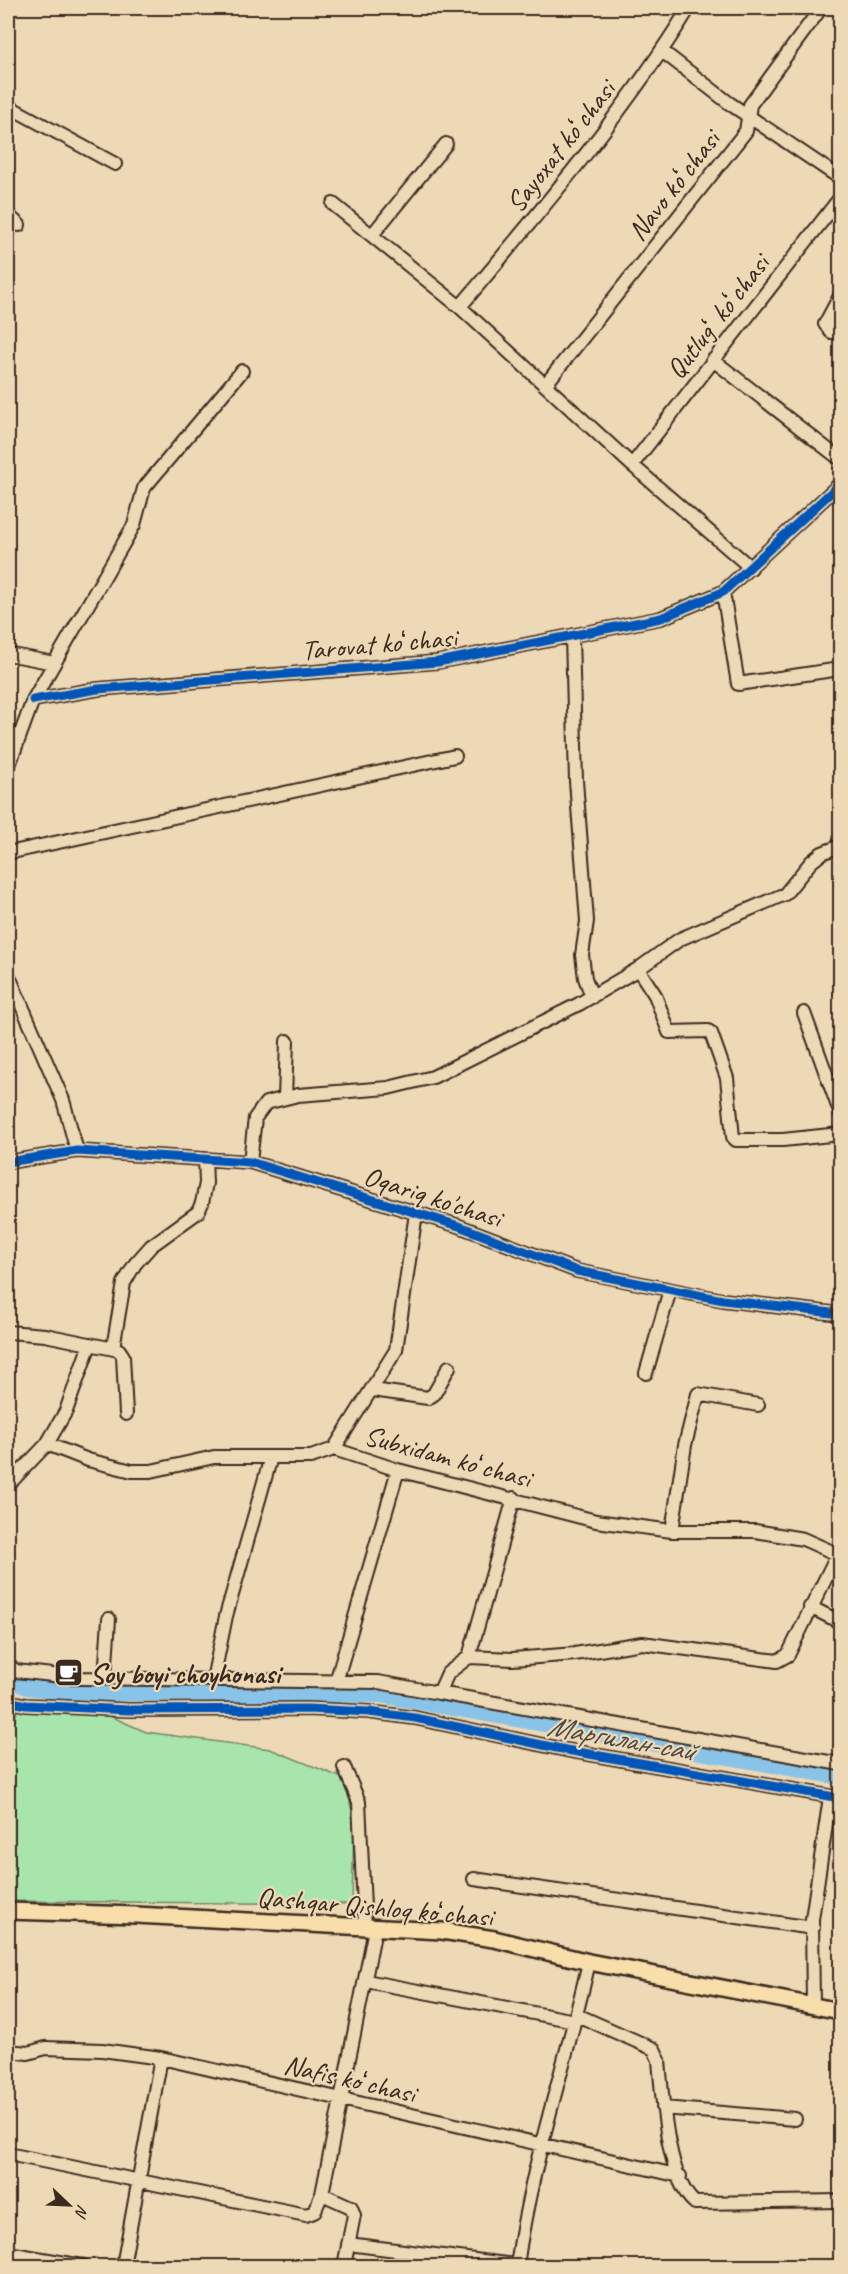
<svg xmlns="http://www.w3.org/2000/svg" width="848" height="2274" viewBox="0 0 848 2274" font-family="Caveat,sans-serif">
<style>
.green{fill:#a7e5ad;stroke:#718866;stroke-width:1.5}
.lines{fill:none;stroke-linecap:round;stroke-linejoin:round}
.river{stroke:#89c4e8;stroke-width:16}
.minor-casing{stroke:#3b2a1e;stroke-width:16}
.major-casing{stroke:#3b2a1e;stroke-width:20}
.minor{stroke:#eed9b7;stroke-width:12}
.major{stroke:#f8deab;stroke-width:15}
.cycleway-casing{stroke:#eed9b7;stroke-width:13}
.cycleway{stroke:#0057b8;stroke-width:9}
.labels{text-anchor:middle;stroke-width:4.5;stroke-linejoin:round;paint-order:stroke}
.street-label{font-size:28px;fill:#3b2a1e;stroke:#eed9b7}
.poi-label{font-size:28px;font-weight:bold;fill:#3b2a1e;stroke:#eed9b7;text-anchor:start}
.water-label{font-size:30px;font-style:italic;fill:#4b4946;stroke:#eed9b7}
</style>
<rect width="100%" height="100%" fill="#eed9b7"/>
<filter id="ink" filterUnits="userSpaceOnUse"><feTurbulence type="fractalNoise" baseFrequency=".0167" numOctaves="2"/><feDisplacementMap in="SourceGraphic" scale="12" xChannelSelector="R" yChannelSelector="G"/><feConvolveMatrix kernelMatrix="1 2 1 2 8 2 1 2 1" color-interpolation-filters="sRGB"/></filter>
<g filter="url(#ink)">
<!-- green -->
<path class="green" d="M18 1707 101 1712 146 1732 270 1749 345 1779 354 1821 352 1904 8 1901V1744Z"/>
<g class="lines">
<!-- river -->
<path class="river" d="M8 1678 27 1687 73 1693 381 1695 840 1777"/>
<defs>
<path id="minor" d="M662 51 729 103 840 178
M8 106 115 164
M333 204 460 307 632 465 751 568
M8 215 19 225
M372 235 446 144
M460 307C541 210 623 115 689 8
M831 332 825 324 840 296
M713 360 840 459
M546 384 746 131 750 105 821 8
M632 465 840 198
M723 592 738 684 840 669
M572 637 576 781 587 921 582 955 585 978 592 997
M8 654 54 663
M33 700 98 689 438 662 661 618 723 592 840 484
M8 768 33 700 134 525 144 488 242 371
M8 853 455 756
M638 969 655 995 669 1032 708 1031 711 1033 727 1078 733 1137 736 1140H783L840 1134
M8 974 63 1100 77 1151
M804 1013 840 1112
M285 1098 287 1041
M8 1162 77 1151 250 1162 459 1226 577 1271 723 1300 840 1314
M250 1162 255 1118 266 1103 298 1095 388 1088 433 1077 579 1004 638 969 680 939 785 894 811 862 822 853 840 846
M8 1332 45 1335 119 1350 123 1356 126 1414
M113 1348 124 1283 135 1264 151 1246 198 1212 202 1203 206 1183 205 1159
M646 1373 670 1290
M373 1390 428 1398 434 1394 449 1367
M47 1444 88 1460 132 1471H151L214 1457H311L334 1449 398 1470 596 1521 672 1531H755L803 1539 837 1554
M334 1449 396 1350 416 1213
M8 1485 47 1444 66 1411 90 1344
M672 1531 685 1445 698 1394 758 1405
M810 1607 840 1622
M469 1657 513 1659 575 1654 642 1643 777 1661 788 1655 840 1549
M8 1665 16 1671 80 1678 378 1682 439 1693 448 1673 469 1657 514 1498
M105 1678 109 1619
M213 1680 226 1616 271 1457
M336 1682 398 1470
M439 1693 840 1764
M8 1701 26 1705 128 1710 308 1709 369 1712 415 1718 566 1750 840 1798
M344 1767 359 1802 365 1928
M474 1879 813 1928
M366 1981 575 2021
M813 2005 812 1919 830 1797
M577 2015 654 2049 659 2060C662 2094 667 2181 695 2203L840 2201
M8 2051 28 2053 46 2048 102 2050 161 2058 680 2176
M663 2108 795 2119
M8 2154 306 2215 314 2212 322 2194 375 1929
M322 2194 351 2207 354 2215 344 2266
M348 2244 523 2266
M8 2253 83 2266
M123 2266 161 2058
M517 2266C531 2163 566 2064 589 1962"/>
<path id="major" d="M8 1911 136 1915 442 1931 494 1939 589 1962 840 2011"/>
</defs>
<!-- minor casing -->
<use href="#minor" class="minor-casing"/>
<!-- major casing -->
<use href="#major" class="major-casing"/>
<!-- minor -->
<use href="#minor" class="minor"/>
<!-- major -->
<use href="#major" class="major"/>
<defs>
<path id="cycleway" d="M33 700 98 689 438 662 661 618 723 592 840 484
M8 1162 77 1151 250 1162 459 1226 577 1271 723 1300 840 1314
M8 1701 26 1705 128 1710 308 1709 369 1712 415 1718 566 1750 840 1798"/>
</defs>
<!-- cycleway casing -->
<use href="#cycleway" class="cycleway-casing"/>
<!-- cycleway -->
<use href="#cycleway" class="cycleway"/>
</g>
</g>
<!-- icons -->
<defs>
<symbol id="cafe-square" viewBox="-11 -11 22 22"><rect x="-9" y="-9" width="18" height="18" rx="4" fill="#3b2a1e" stroke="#eed9b7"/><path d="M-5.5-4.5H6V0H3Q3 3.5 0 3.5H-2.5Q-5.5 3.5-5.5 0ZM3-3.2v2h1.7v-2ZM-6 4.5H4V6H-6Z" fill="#fff"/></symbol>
</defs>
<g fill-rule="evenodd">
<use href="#cafe-square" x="52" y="1656" width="33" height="33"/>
</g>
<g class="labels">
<!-- street labels -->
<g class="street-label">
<text transform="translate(560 146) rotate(-52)" y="10">Sayoxat koʻchasi</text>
<text transform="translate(673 185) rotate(-52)" y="10">Navo koʻchasi</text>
<text transform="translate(717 316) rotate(-52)" y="10">Qutlugʻ koʻchasi</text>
<text transform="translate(379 643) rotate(-5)" y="10">Tarovat koʻchasi</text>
<text transform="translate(433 1196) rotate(18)" y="10">Oqariq ko'chasi</text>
<text transform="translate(448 1456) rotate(15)" y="10">Subxidam koʻchasi</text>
<text transform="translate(375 1906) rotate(5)" y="10">Qashqar Qishloq koʻchasi</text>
<text transform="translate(350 2078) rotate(13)" y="10">Nafis koʻchasi</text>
</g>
<!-- poi labels -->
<g class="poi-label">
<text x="90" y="1683">Soy boyi choyhonasi</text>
</g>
<!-- water labels -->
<g class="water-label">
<text transform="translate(621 1738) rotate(10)" y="10">Маргилан-сай</text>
</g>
</g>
<!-- margin -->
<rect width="848" height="2274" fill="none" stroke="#eed9b7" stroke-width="30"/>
<rect x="15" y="15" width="818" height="2244" fill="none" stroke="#3b2a1e" stroke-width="2" filter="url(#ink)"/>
<!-- north arrow -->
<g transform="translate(69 2205) rotate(113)" stroke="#eed9b7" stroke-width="4.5" paint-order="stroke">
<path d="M0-4.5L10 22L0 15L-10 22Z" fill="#3b2a1e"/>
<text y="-9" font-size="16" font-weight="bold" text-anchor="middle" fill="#3b2a1e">N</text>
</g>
</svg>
